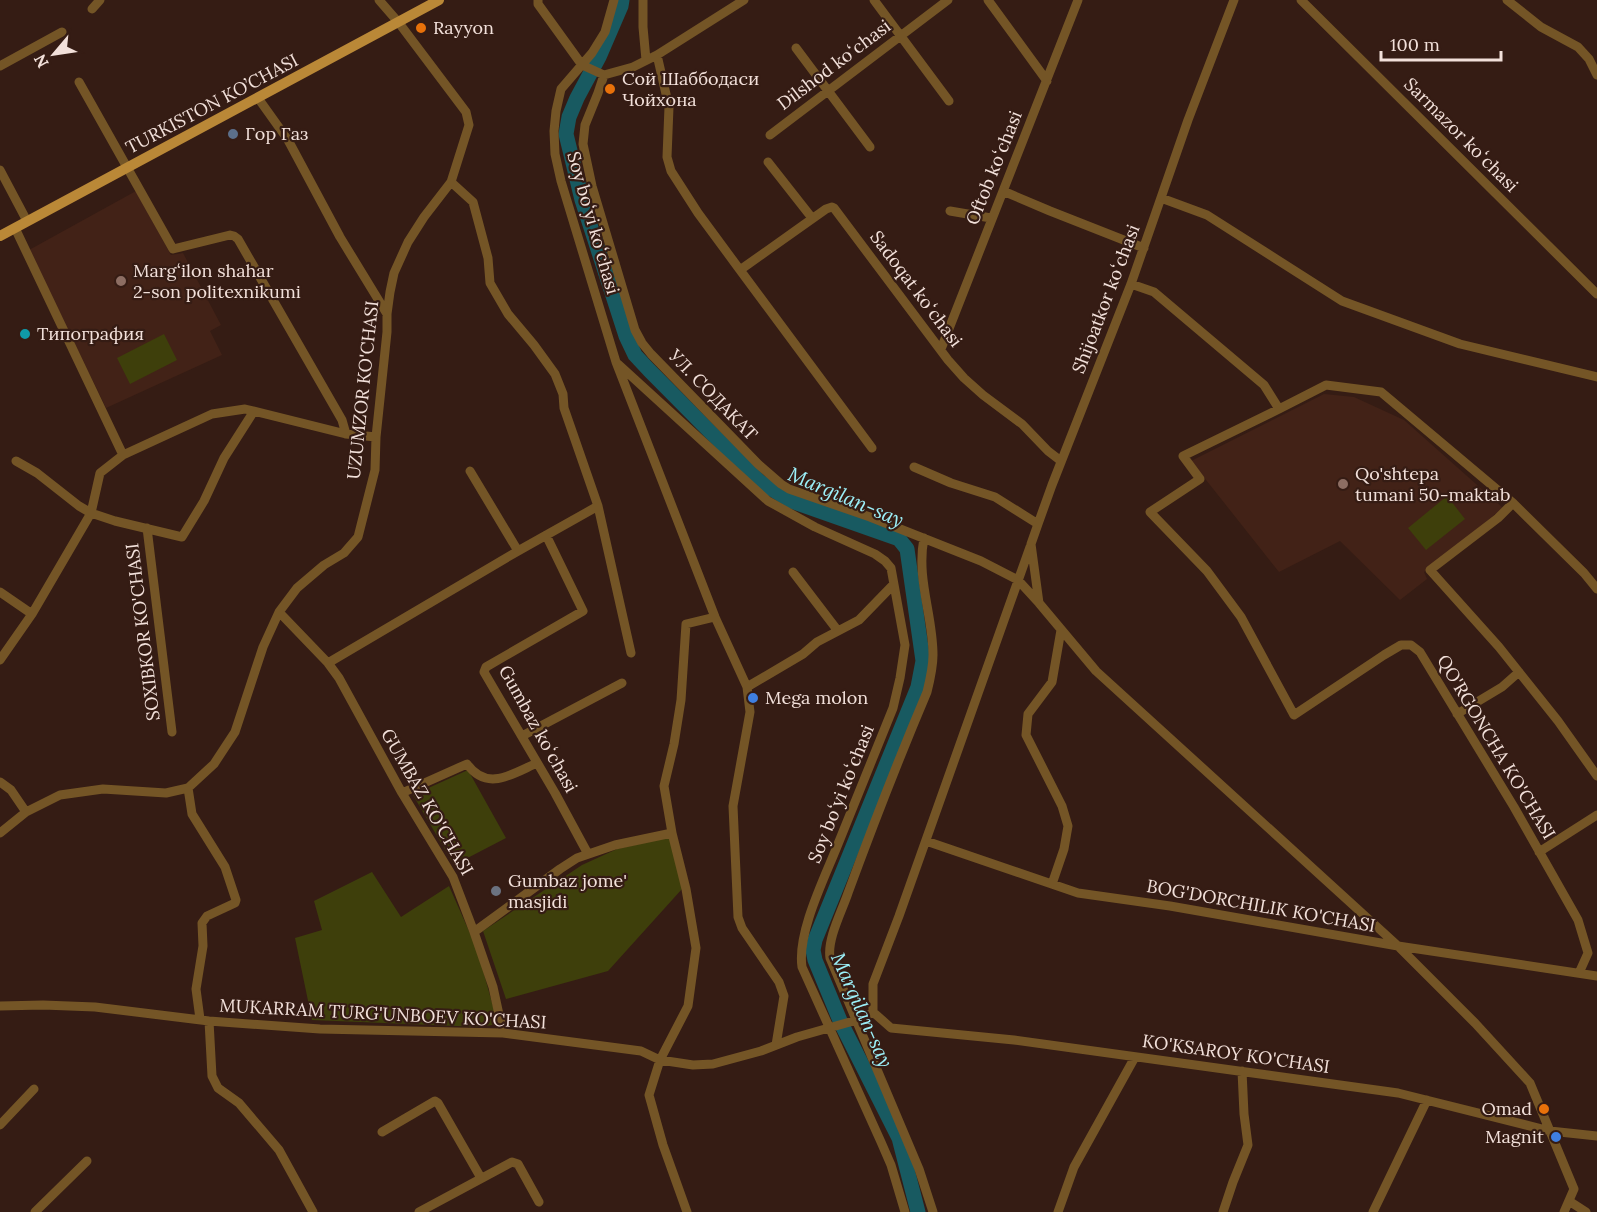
<svg xmlns="http://www.w3.org/2000/svg" width="1597" height="1212" viewBox="0 0 1597 1212" font-family="Lora,serif">
	<style>
		.built { fill: #422217 }
		.green { fill: #3e3f0b }
		.lines { fill: none; stroke-linecap: round; stroke-linejoin: round }
		.river { stroke: #185a61; stroke-width: 15 }
		.minor { stroke: #745526; stroke-width: 9 }
		.major { stroke: #ba8837; stroke-width: 10 }
		.food-dot { fill: #e8710a; stroke: #351c14; stroke-width: 2 }
		.service-dot { fill: #5c6f8a; stroke: #351c14; stroke-width: 2 }
		.education-dot { fill: #8d6e63; stroke: #351c14; stroke-width: 2 }
		.culture-dot { fill: #0f9aa8; stroke: #351c14; stroke-width: 2 }
		.shop-dot { fill: #3f7fe0; stroke: #351c14; stroke-width: 2 }
		.worship-dot { fill: #6b7280; stroke: #351c14; stroke-width: 2 }
		.labels { text-anchor: middle; stroke-width: 4.5; stroke-linejoin: round; paint-order: stroke }
		.poi-label { font-size: 18px; fill: #f2e0da; stroke: #351c14; text-anchor: start }
		.street-label { font-size: 18px; fill: #f2e0da; stroke: #351c14 }
		.water-label { font-size: 20px; font-style: italic; fill: #9cf0f9; stroke: #351c14 }
	</style>
	<rect width="100%" height="100%" fill="#351c14"/>
	<path class="built" d="M 136,191 L 171,255 L 183,253 L 221,325 L 210,331 L 222,355 L 106,408 L 29,250 Z
		M 1324,394 L 1354,397 L 1404,420 L 1503,508 L 1424,572 L 1427,579 L 1400,600 L 1340,541 L 1279,572 L 1191,461 Z"/>
	<path class="green" d="M 164,334 L 177,360 L 130,384 L 117,358 Z
		M 1447,496 L 1465,519 L 1426,550 L 1408,528 Z
		M 468,770 L 506,838 L 454,865 L 413,795 Z
		M 671,837 L 682,889 L 608,971 L 506,999 L 483,931 L 582,865 L 617,849 Z
		M 372,872 L 401,917 L 449,886 L 477,949 L 498,1024 L 480,1027 L 312,1020 L 295,938 L 322,930 L 314,901 Z"/>
	<g class="lines">
		<path class="river" d="M 622,0 L 621,6 L 599,57 L 577,98 L 569,117 L 566,134 L 582,200 L 626,336 L 635,355 L 649,370 L 759,481 L 791,501 L 899,539 L 907,549 L 923,661 L 918,687 L 815,940 L 813,950 L 815,960 L 841,1023 L 899,1138 L 918,1212"/>
		<path class="minor" d="M 538,0 L 538,4 L 582,65 L 604,75 L 633,67 L 657,55 L 744,0
			M 614,0 L 605,32 L 592,53 L 561,89 L 556,111 L 554,131 L 555,154 L 561,181 L 616,362 L 715,617 L 747,687 L 750,712 L 733,806 L 738,917 L 742,928 L 779,982 L 784,996 L 776,1045
			M 643,0 L 643,27 L 646,60
			M 874,0 L 949,101
			M 988,0 L 1047,81
			M 1234,0 L 1188,120 L 1131,284 L 1052,485 L 1038,524 L 1031,544 L 1039,603 L 1096,671 L 1398,946 L 1475,1023 L 1530,1083 L 1574,1189 L 1564,1212
			M 1301,0 L 1597,294
			M 1507,0 L 1541,27 L 1578,47 L 1589,59 L 1597,75
			M 92,9 L 100,0
			M 796,48 L 870,147
			M 657,55 L 669,107 L 667,157 L 671,171 L 698,213 L 740,270 L 826,209 L 832,207 L 834,208 L 948,360 L 964,378 L 983,395 L 1022,424 L 1048,451 L 1061,461
			M 0,66 L 62,32
			M 604,75 L 598,93 L 585,125 L 583,144 L 592,186 L 635,330 L 642,343 L 651,354 L 758,464 L 781,484 L 789,489 L 870,517 L 981,561 L 1018,580 L 1039,603
			M 79,82 L 173,249 L 230,235 L 234,236 L 238,239 L 342,420 L 346,434
			M 258,98 L 288,140 L 340,237 L 387,314
			M 770,135 L 948,0
			M 768,162 L 812,218
			M 0,170 L 27,221
			M 451,182 L 473,202 L 488,258 L 490,283 L 508,314 L 534,345 L 555,374 L 563,394 L 564,408 L 598,506 L 631,653
			M 1003,191 L 1050,211 L 1144,248
			M 1161,198 L 1207,215 L 1342,301 L 1460,344 L 1597,377
			M 950,211 L 991,218
			M 15,228 L 123,455
			M 740,270 L 872,448
			M 1131,284 L 1154,292 L 1264,385 L 1279,409 L 1326,385 L 1381,392 L 1513,503 L 1584,573 L 1597,589
			M 941,349 L 1078,0
			M 618,364 L 768,501 L 815,527 L 875,554 L 885,561 L 891,568 L 905,645 L 900,678 L 893,708 C 874,755 855,802 836,849 C 823,881 797,934 802,967 L 881,1142 L 891,1165 L 905,1212
			M 1279,409 L 1183,456 L 1200,479 L 1150,512 L 1207,571 L 1241,617 L 1294,715 L 1384,655 L 1401,645 L 1411,645 L 1420,652 L 1514,807 L 1578,920 L 1588,953 L 1579,973
			M 16,461 L 37,473 L 79,506 L 91,513 L 115,521 L 182,537 L 204,501 L 224,458 L 254,411
			M 914,467 L 951,483 L 995,497 L 1038,524
			M 470,471 L 518,551
			M 1513,503 L 1498,518 L 1430,570 L 1499,647 L 1558,721 L 1597,776
			M 147,528 L 172,732
			M 546,535 L 583,611 L 486,667 L 484,672 L 555,793 L 588,854
			M 924,538 C 916,579 933,615 933,655 C 933,668 930,680 927,692 C 899,758 873,825 848,893 C 842,911 827,939 830,958 L 919,1169 L 933,1212
			M 793,572 L 838,631
			M 0,592 L 32,614
			M 279,612 L 328,663 L 339,678 L 402,793 L 453,877 L 474,932 L 493,987 L 503,1033
			M 0,660 L 32,614 L 91,513 L 100,473 L 123,455 L 212,414 L 245,409 L 346,434 L 376,437
			M 328,663 L 518,551 L 598,506
			M 747,687 L 803,654 L 817,642 L 859,620 L 893,585
			M 1457,714 L 1502,687 L 1519,672
			M 522,736 L 622,683
			M 0,782 L 11,790 L 26,812
			M 188,788 L 192,814 L 225,867 L 236,900 L 235,903 L 207,916 L 202,923 L 203,946 L 196,989 L 200,1019
			M 402,793 L 467,764 C 487,792 512,774 537,763
			M 0,833 L 26,812 L 60,795 L 103,789 L 166,793 L 188,788 L 214,764 L 235,732 L 263,647 L 279,612 L 297,588 L 324,565 L 344,553 L 358,537 L 375,470 L 376,437 L 387,332 L 387,314 L 390,292 L 394,273 L 408,242 L 424,217 L 451,182 L 469,125 L 466,112 L 399,23 L 379,0
			M 926,841 L 1078,893 L 1170,906 L 1398,946 L 1597,976
			M 1539,852 L 1597,815
			M 1052,884 L 1064,849 L 1068,826 L 1062,806 L 1026,735 L 1028,714 L 1052,682 L 1061,630
			M 474,932 L 560,869 L 577,858 L 615,845 L 672,833
			M 0,1006 L 43,1005 L 95,1007 L 209,1021 L 320,1029 L 503,1033 L 641,1051 L 660,1060 L 693,1065 L 713,1064 L 761,1051 L 797,1037 L 857,1020 L 873,1012 L 873,984 L 899,916 L 1030,547
			M 873,1012 L 891,1028 L 1014,1040 L 1398,1093 L 1550,1131 L 1597,1136
			M 209,1021 L 212,1076 L 218,1088 L 239,1103 L 279,1150 L 313,1212
			M 0,1125 L 34,1089
			M 382,1132 L 435,1101 L 438,1103 L 481,1178
			M 1569,1201 L 1586,1212
			M 35,1212 L 87,1161
			M 419,1212 L 512,1162 L 518,1164 L 539,1202
			M 687,1212 L 663,1145 L 649,1095 L 660,1060 L 688,1006 L 696,948 L 686,889 L 672,833 L 664,786 L 674,744 L 681,700 L 686,624 L 715,617
			M 1058,1212 L 1074,1167 L 1135,1057
			M 1223,1212 L 1233,1182 L 1248,1145 L 1244,1114 L 1242,1071
			M 1373,1212 L 1427,1100"/>
		<path class="major" d="M 0,236 L 439,0"/>
	</g>
	<g class="food-dot">
		<circle cx="421" cy="28" r="6"/>
		<circle cx="610" cy="89" r="6"/>
		<circle cx="1544" cy="1109" r="6"/>
	</g>
	<circle class="service-dot" cx="233" cy="134" r="6"/>
	<g class="education-dot">
		<circle cx="121" cy="281" r="6"/>
		<circle cx="1343" cy="484" r="6"/>
	</g>
	<circle class="culture-dot" cx="25" cy="334" r="6"/>
	<g class="shop-dot">
		<circle cx="753" cy="698" r="6"/>
		<circle cx="1556" cy="1137" r="6"/>
	</g>
	<circle class="worship-dot" cx="496" cy="891" r="6"/>
	<g class="labels">
		<g class="poi-label">
			<text x="433" y="34">Rayyon</text>
			<text x="622" y="85">Сой Шаббодаси<tspan x="622" dy="21">Чойхона</tspan></text>
			<text x="245" y="140">Гор Газ</text>
			<text x="133" y="277">Margʻilon shahar<tspan x="133" dy="21">2-son politexnikumi</tspan></text>
			<text x="37" y="340">Типография</text>
			<text x="1355" y="480">Qo'shtepa<tspan x="1355" dy="21">tumani 50-maktab</tspan></text>
			<text x="765" y="704">Mega molon</text>
			<text x="508" y="887">Gumbaz jome'<tspan x="508" dy="21">masjidi</tspan></text>
			<text x="1532" y="1115" text-anchor="end">Omad</text>
			<text x="1544" y="1143" text-anchor="end">Magnit</text>
		</g>
		<g class="street-label">
			<text transform="translate(834 65) rotate(-37)" y="6">Dilshod koʻchasi</text>
			<text transform="translate(212 104) rotate(-28)" y="6">TURKISTON KO’CHASI</text>
			<text transform="translate(1461 135) rotate(45)" y="6">Sarmazor koʻchasi</text>
			<text transform="translate(994 168) rotate(-68)" y="6">Oftob koʻchasi</text>
			<text transform="translate(593 223) rotate(74)" y="6">Soy boʻyi koʻchasi</text>
			<text transform="translate(916 289) rotate(53)" y="6">Sadoqat koʻchasi</text>
			<text transform="translate(1106 299) rotate(-69)" y="6">Shijoatkor koʻchasi</text>
			<text transform="translate(363 390) rotate(-84)" y="6">UZUMZOR KO'CHASI</text>
			<text transform="translate(713 395) rotate(46)" y="6">УЛ. СОДАКАТ</text>
			<text transform="translate(143 632) rotate(-97)" y="6">SOXIBKOR KO'CHASI</text>
			<text transform="translate(538 729) rotate(61)" y="6">Gumbaz koʻchasi</text>
			<text transform="translate(1496 747) rotate(59)" y="6">QO'RGONCHA KO'CHASI</text>
			<text transform="translate(841 794) rotate(-68)" y="6">Soy boʻyi koʻchasi</text>
			<text transform="translate(427 802) rotate(60)" y="6">GUMBAZ KO'CHASI</text>
			<text transform="translate(1261 906) rotate(10)" y="6">BOG'DORCHILIK KO'CHASI</text>
			<text transform="translate(383 1014) rotate(3)" y="6">MUKARRAM TURG'UNBOEV KO'CHASI</text>
			<text transform="translate(1236 1054) rotate(8)" y="6">KO'KSAROY KO'CHASI</text>
		</g>
		<g class="water-label">
			<text transform="translate(846 497) rotate(23)" y="7">Margilan-say</text>
			<text transform="translate(862 1010) rotate(66)" y="7">Margilan-say</text>
		</g>
	</g>
	<g transform="translate(54 54) rotate(241)" stroke="#351c14" stroke-width="4.5" paint-order="stroke">
	<path d="M0-4.5L10 22L0 15L-10 22Z" fill="#f2e0da"/>
	<text y="-9" font-size="16" font-weight="bold" text-anchor="middle" fill="#f2e0da">N</text>
	</g>
	<path d="M1381 51v9h120v-9" fill="none" stroke="#f2e0da" stroke-width="3"/>
	<text x="1390" y="51" font-size="18" fill="#f2e0da" stroke="#351c14" stroke-width="4.5" paint-order="stroke">100 m</text>
</svg>
